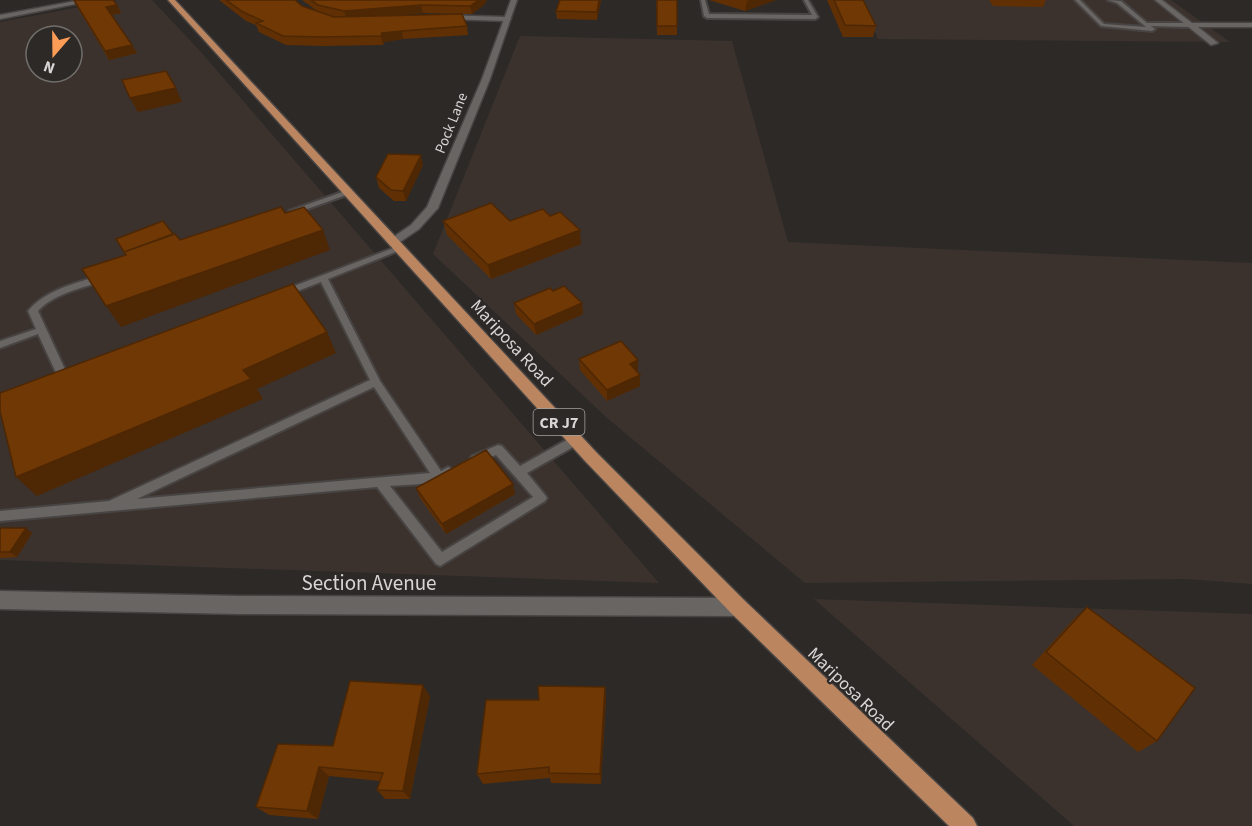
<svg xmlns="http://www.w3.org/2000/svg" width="1252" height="826" viewBox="0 0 1252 826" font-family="'Source Sans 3',sans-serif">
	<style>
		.built { fill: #3b322d; fill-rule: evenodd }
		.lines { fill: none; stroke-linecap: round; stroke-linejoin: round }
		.service-casing { stroke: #474443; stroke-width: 4 }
		.minor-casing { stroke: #474443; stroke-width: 3 }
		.tertiary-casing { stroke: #474443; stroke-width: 3 }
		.primary-casing { stroke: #474443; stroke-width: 3 }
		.service { fill: #696563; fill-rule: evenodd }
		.minor { fill: #696563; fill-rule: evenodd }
		.tertiary { fill: #696563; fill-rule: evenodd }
		.primary { fill: #ba855f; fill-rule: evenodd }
		.wall { fill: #603004; fill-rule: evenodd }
		.shaded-wall { fill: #4e2704 }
		.building { fill: #703805; stroke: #4e2704; stroke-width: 1.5 }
		.labels { text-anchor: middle; stroke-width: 4.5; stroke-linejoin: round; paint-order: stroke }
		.far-street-label { font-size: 15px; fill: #d8d6d4; stroke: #2c2927 }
		.shield { fill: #2c2927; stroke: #a4a2a0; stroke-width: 1.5 }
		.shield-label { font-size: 16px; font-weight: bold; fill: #d8d6d4 }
		.street-label { font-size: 18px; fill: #d8d6d4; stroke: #2c2927 }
		.near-street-label { font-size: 21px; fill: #d8d6d4; stroke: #2c2927 }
	</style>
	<rect width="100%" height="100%" fill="#2c2927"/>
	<path class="built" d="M 117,0 L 152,0 L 201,52 L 659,583 L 0,560 L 0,22 ZM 36,36 L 72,36 L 72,72 L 36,72 Z
		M 861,0 L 1171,0 L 1230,42 L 878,39 Z
		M 520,36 L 732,41 L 788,242 L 1252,263 L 1252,584 L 1186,579 L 805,583 L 607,418 L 433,254 Z
		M 814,599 L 1252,614 L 1252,826 L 1074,826 Z"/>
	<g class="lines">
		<g class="service-casing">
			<path id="service" d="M 701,0 L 705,0 L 709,14 L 812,15 L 804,0 L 808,0 L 818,17 L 815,19 L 707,18 L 704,16 Z
				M 1075,0 L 1080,0 L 1104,24 L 1146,27 L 1117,3 L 1108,0 L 1121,1 L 1147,23 L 1188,23 L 1191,25 L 1188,27 L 1151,26 L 1155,29 L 1152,31 L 1101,26 Z
				M 345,191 L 352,193 L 296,213 L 293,213 L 289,211 Z
				M 396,247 L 402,247 L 403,249 L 328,279 L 380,381 L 441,471 L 448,467 L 452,469 L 454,472 C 443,486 407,484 390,486 L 442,552 L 533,497 L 496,455 L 476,463 L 472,462 L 470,459 L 472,456 L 498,445 L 502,446 L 520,466 L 572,437 L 580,437 L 581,440 L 580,443 L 527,473 L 545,495 L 547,498 L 545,501 L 440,566 L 436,564 L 377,487 L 0,521 L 0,511 L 109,501 L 370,380 L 321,282 L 287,295 L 284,296 L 280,293 L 281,291 ZM 374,387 L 430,473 L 137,499 Z
				M 103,275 L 106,276 L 106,280 C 84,288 54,293 38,311 L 68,376 L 67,379 L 59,379 L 38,334 L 0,348 L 0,341 L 36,329 L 28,311 C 45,290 78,282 103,275 Z"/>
		</g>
		<g class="minor-casing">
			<path id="minor" d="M 81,0 L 95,0 L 0,19 L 0,15 Z
				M 1155,0 L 1162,0 L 1192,23 L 1252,23 L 1252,27 L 1198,27 L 1218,43 L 1211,45 Z
				M 441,15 L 507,17 L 511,19 L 507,21 L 444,19 Z
				M 0,591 L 239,596 L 738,598 L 745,601 L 747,607 L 745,613 L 738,616 L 239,614 L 0,609 Z"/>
		</g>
		<g class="tertiary-casing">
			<path id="tertiary" d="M 511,0 L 517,0 L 490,79 L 438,208 L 419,229 L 397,244 L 389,244 L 389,240 L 411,225 L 427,207 L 482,79 Z"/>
		</g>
		<g class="primary-casing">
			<path id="primary" d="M 168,0 L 175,0 L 597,453 L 745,601 L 973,818 L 977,826 L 949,826 L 731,613 L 585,461 Z"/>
		</g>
		<use href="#service" class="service"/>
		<use href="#minor" class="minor"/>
		<use href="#tertiary" class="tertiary"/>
		<use href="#primary" class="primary"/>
	</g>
	<path class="wall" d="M 73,0 L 117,5 L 121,13 L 111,15 L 137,53 L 109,60 Z
		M 219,0 L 295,0 L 302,6 L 317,11 L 302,0 L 487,0 L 484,5 L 472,14 L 462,14 L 467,26 L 468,35 L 403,39 L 384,42 L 383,45 L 324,46 L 286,45 L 259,32 L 256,25 L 246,21 ZM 423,13 L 462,14 L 386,16 Z
		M 560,0 L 601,0 L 597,20 L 557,19 L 556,11 Z
		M 656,0 L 677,26 L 677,35 L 657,35 Z
		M 709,0 L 776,0 L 745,11 Z
		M 827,0 L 863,0 L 876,26 L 873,37 L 843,37 Z
		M 989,0 L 1046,0 L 1043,7 L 993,6 Z
		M 423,165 L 406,201 L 394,201 L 379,188 L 376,177 Z
		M 550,216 L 581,244 L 491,279 L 447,235 L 443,221 L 510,221 Z
		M 553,291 L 582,303 L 583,314 L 536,335 L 516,314 L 514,303 Z
		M 579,359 L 638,360 L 638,371 L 637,371 L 640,386 L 607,401 L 580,370 Z
		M 416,488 L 515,494 L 446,534 L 420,498 Z
		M 0,530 L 32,533 L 17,557 L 0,558 Z
		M 1087,607 L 1157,741 L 1138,752 L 1032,665 L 1072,621 Z
		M 605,687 L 606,699 L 601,784 L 551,783 L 550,778 L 483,784 L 477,774 L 539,700 Z
		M 430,696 L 410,799 L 385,799 L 377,790 L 380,781 L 329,776 L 318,819 L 269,815 L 256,807 L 333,746 Z"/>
	<path class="shaded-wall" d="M 479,0 L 487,0 L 484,5 L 472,14 L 470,6 Z
		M 599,0 L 601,0 L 597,20 L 597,12 Z
		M 749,0 L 776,0 L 745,11 L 747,1 Z
		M 117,5 L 121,13 L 110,15 L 106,7 Z
		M 421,5 L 423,13 L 346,19 L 344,11 Z
		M 402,31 L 403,39 L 384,42 L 383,45 L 381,36 L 382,33 Z
		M 132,45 L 137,53 L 109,60 L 105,51 Z
		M 176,88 L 182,102 L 138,112 L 130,98 Z
		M 421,155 L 423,165 L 406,201 L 403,191 Z
		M 323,230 L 330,250 L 121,327 L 106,306 Z
		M 580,230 L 581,244 L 491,279 L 488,265 Z
		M 582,303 L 583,314 L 536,335 L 534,324 Z
		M 327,332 L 336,353 L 257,389 L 263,399 L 37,496 L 16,477 L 243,370 Z
		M 638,360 L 638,371 L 630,375 L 630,364 Z
		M 640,375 L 640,386 L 607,401 L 607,390 Z
		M 513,484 L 515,494 L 446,534 L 442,524 Z
		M 26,528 L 32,533 L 17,557 L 10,552 Z
		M 423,685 L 430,696 L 410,799 L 403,791 Z
		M 605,687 L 606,699 L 601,784 L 600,774 Z
		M 319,767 L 329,776 L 318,819 L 307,811 Z"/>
	<path class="building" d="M 74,0 L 113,0 L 117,5 L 106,7 L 132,45 L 105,51 Z
		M 226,0 L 295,0 L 302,6 L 334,17 L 462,14 L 467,26 L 402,31 L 382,33 L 381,36 L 321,37 L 283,36 L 256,23 L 263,21 L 243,12 Z
		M 311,0 L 479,0 L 470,6 L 421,5 L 344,11 L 318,5 Z
		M 560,0 L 599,0 L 597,12 L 556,11 Z
		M 657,0 L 677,0 L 677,26 L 657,26 Z
		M 834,0 L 863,0 L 876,26 L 845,25 Z
		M 166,71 L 176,88 L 130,98 L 122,80 Z
		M 388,154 L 421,155 L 403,191 L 391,190 L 376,177 Z
		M 491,203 L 510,221 L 543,209 L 550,216 L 560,212 L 580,230 L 488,265 L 443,221 Z
		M 281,207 L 285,213 L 304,207 L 323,230 L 106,306 L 82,269 L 126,255 L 124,252 L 175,234 L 180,240 Z
		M 163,221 L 173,234 L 124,252 L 116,239 Z
		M 293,284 L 327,332 L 243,370 L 251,379 L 16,477 L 0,411 L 0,393 Z
		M 564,286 L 582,303 L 534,324 L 514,303 L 550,288 L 553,291 Z
		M 621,341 L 638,360 L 630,364 L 640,375 L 607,390 L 579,359 Z
		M 486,450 L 513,484 L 442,524 L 416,488 Z
		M 1,528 L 26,528 L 10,552 L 0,552 L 0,530 Z
		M 1087,607 L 1195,688 L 1157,741 L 1046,652 Z
		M 350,681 L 423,685 L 403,791 L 377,790 L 383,773 L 319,767 L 307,811 L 256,807 L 278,744 L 333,746 Z
		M 538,686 L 605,687 L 600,774 L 549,773 L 549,767 L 477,774 L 486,700 L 539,700 Z"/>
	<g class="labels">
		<g class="far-street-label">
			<text transform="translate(451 123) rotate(-68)" y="5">Pock Lane</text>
		</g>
		<rect class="shield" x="533.5" y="409" width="51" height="26" rx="4.5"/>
		<g class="shield-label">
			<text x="559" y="428">CR J7</text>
		</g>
		<g class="street-label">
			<text transform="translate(512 343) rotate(47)" y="6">Mariposa Road</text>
			<text transform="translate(851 689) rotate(44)" y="6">Mariposa Road</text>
		</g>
		<g class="near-street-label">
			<text x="369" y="590">Section Avenue</text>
		</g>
	</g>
	<g transform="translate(54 54) rotate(200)"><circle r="28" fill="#2c2927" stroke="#716e6c" stroke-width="1.5"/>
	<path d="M0-4.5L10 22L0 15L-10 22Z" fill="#fd9c56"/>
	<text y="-9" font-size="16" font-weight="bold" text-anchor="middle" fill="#d8d6d4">N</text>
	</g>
</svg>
